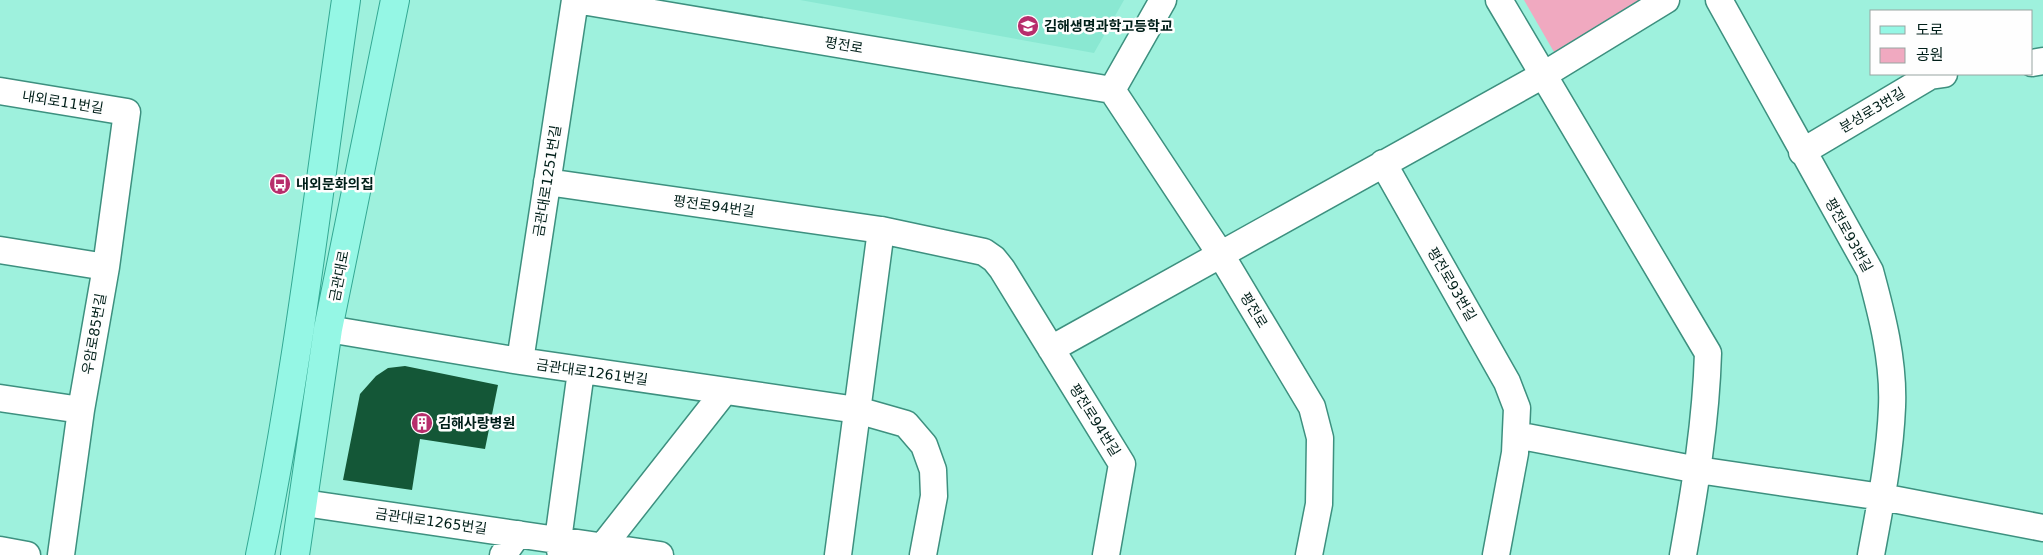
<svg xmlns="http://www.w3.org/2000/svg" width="2043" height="555" viewBox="0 0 2043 555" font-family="'DejaVu Sans','Noto Sans KR',sans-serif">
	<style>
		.built { fill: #8ae8d2 }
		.green { fill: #f0a9c0 }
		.building { fill: #145737 }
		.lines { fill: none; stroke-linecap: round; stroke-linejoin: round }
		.street-casing { stroke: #3d907f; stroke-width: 29 }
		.primary-casing { stroke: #33a893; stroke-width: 30 }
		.street { stroke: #fff; stroke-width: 26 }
		.primary { stroke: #95f7e5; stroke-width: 28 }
		.labels { text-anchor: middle; stroke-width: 5; stroke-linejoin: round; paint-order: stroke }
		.poi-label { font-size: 14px; font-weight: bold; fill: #001f19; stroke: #fefefe; text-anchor: start }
		.street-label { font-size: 14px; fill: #001f19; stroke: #fefefe }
	</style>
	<rect width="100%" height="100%" fill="#9ef1dd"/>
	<path class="built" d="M 800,0 L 1124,0 L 1094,53 Z"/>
	<path class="green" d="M 1524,0 L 1646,0 L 1554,52 Z"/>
	<path class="building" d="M 405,366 L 498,385 L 485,449 L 420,439 L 412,490 L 343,480 L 360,394 L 376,376 L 388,368 Z"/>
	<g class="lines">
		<g class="street-casing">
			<path id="street" d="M 576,0 L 1112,90 L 1163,0
				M 1499,0 L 1708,353 C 1706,421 1695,488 1683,555
				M 1719,0 L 1870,271 C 1882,315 1894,361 1892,407 C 1890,457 1880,506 1871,555
				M 2032,63 L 2043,61
				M 1112,90 L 1221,255 L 1312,407 L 1320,438 L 1319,504 L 1309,555
				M 0,91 L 127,112 L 106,267 L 81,410 L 61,555
				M 1802,152 L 1930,76 L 1944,74
				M 1383,163 L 1507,382 L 1517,408 L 1515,453 L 1496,555
				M 547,182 L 881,230 L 984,252 L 994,259 L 1002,269 L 1122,464 L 1106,555
				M 0,250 L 106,267
				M 328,329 L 520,361 L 857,410 L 906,424 L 924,445 L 933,470 L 934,496 L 923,555
				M 1051,349 L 1545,74 L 1666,0
				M 520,361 L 575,0
				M 0,398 L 81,410
				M 1516,435 L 1698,470 L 1882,497 L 2043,528
				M 304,503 L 660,555
				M 603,546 L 724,392
				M 0,550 L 27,555
				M 503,555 L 518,534
				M 561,555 L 558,540 L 581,371
				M 838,555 L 881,230"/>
		</g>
		<g class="primary-casing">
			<path id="primary" d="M 260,555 C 298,372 319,185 346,0
				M 295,555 L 328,329 L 395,0"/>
		</g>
		<use href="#street" class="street"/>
		<use href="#primary" class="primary"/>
	</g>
	<defs>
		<g id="school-disc" transform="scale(1.125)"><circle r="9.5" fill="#b72e6c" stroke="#fefefe"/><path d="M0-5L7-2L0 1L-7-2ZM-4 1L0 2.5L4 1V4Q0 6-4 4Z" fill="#fff"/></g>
		<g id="bus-disc" transform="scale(1.125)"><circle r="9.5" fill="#b72e6c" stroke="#fefefe"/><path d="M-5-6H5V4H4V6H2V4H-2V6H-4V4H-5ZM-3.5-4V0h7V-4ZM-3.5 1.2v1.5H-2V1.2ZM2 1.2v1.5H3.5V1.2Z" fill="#fff"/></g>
		<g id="building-disc" transform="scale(1.125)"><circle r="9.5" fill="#b72e6c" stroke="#fefefe"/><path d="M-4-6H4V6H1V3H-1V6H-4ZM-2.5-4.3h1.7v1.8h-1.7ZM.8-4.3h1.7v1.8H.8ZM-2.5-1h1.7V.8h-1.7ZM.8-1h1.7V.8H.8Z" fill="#fff"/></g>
	</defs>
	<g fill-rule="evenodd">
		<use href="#school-disc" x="1028" y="26"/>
		<use href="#bus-disc" x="280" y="184"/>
		<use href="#building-disc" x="422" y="423"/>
	</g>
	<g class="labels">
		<g class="poi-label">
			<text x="1044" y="31">김해생명과학고등학교</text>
			<text x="296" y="189">내외문화의집</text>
			<text x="438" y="428">김해사랑병원</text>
		</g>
		<g class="street-label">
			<text transform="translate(844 45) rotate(10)" y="5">평전로</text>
			<text transform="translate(63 102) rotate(9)" y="5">내외로11번길</text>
			<text transform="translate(1872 110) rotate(-31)" y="5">분성로3번길</text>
			<text transform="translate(547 181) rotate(-81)" y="5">금관대로1251번길</text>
			<text transform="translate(714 206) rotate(8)" y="5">평전로94번길</text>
			<text transform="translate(1849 235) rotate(61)" y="5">평전로93번길</text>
			<text transform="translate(339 276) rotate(-79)" y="5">금관대로</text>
			<text transform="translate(1452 284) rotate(60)" y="5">평전로93번길</text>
			<text transform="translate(1254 310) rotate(59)" y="5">평전로</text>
			<text transform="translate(94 334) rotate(-80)" y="5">우암로85번길</text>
			<text transform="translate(592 372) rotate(8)" y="5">금관대로1261번길</text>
			<text transform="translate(1095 420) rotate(58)" y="5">평전로94번길</text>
			<text transform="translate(431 521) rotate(8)" y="5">금관대로1265번길</text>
		</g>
	</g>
	<rect x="1870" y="10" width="162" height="65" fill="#fefefe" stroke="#98a5a2"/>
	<rect x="1880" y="26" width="25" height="8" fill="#95f7e5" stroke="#98a5a2"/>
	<text x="1916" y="35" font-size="15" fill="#001f19">도로</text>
	<rect x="1880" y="48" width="25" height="15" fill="#f0a9c0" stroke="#98a5a2"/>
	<text x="1916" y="60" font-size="15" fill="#001f19">공원</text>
</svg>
